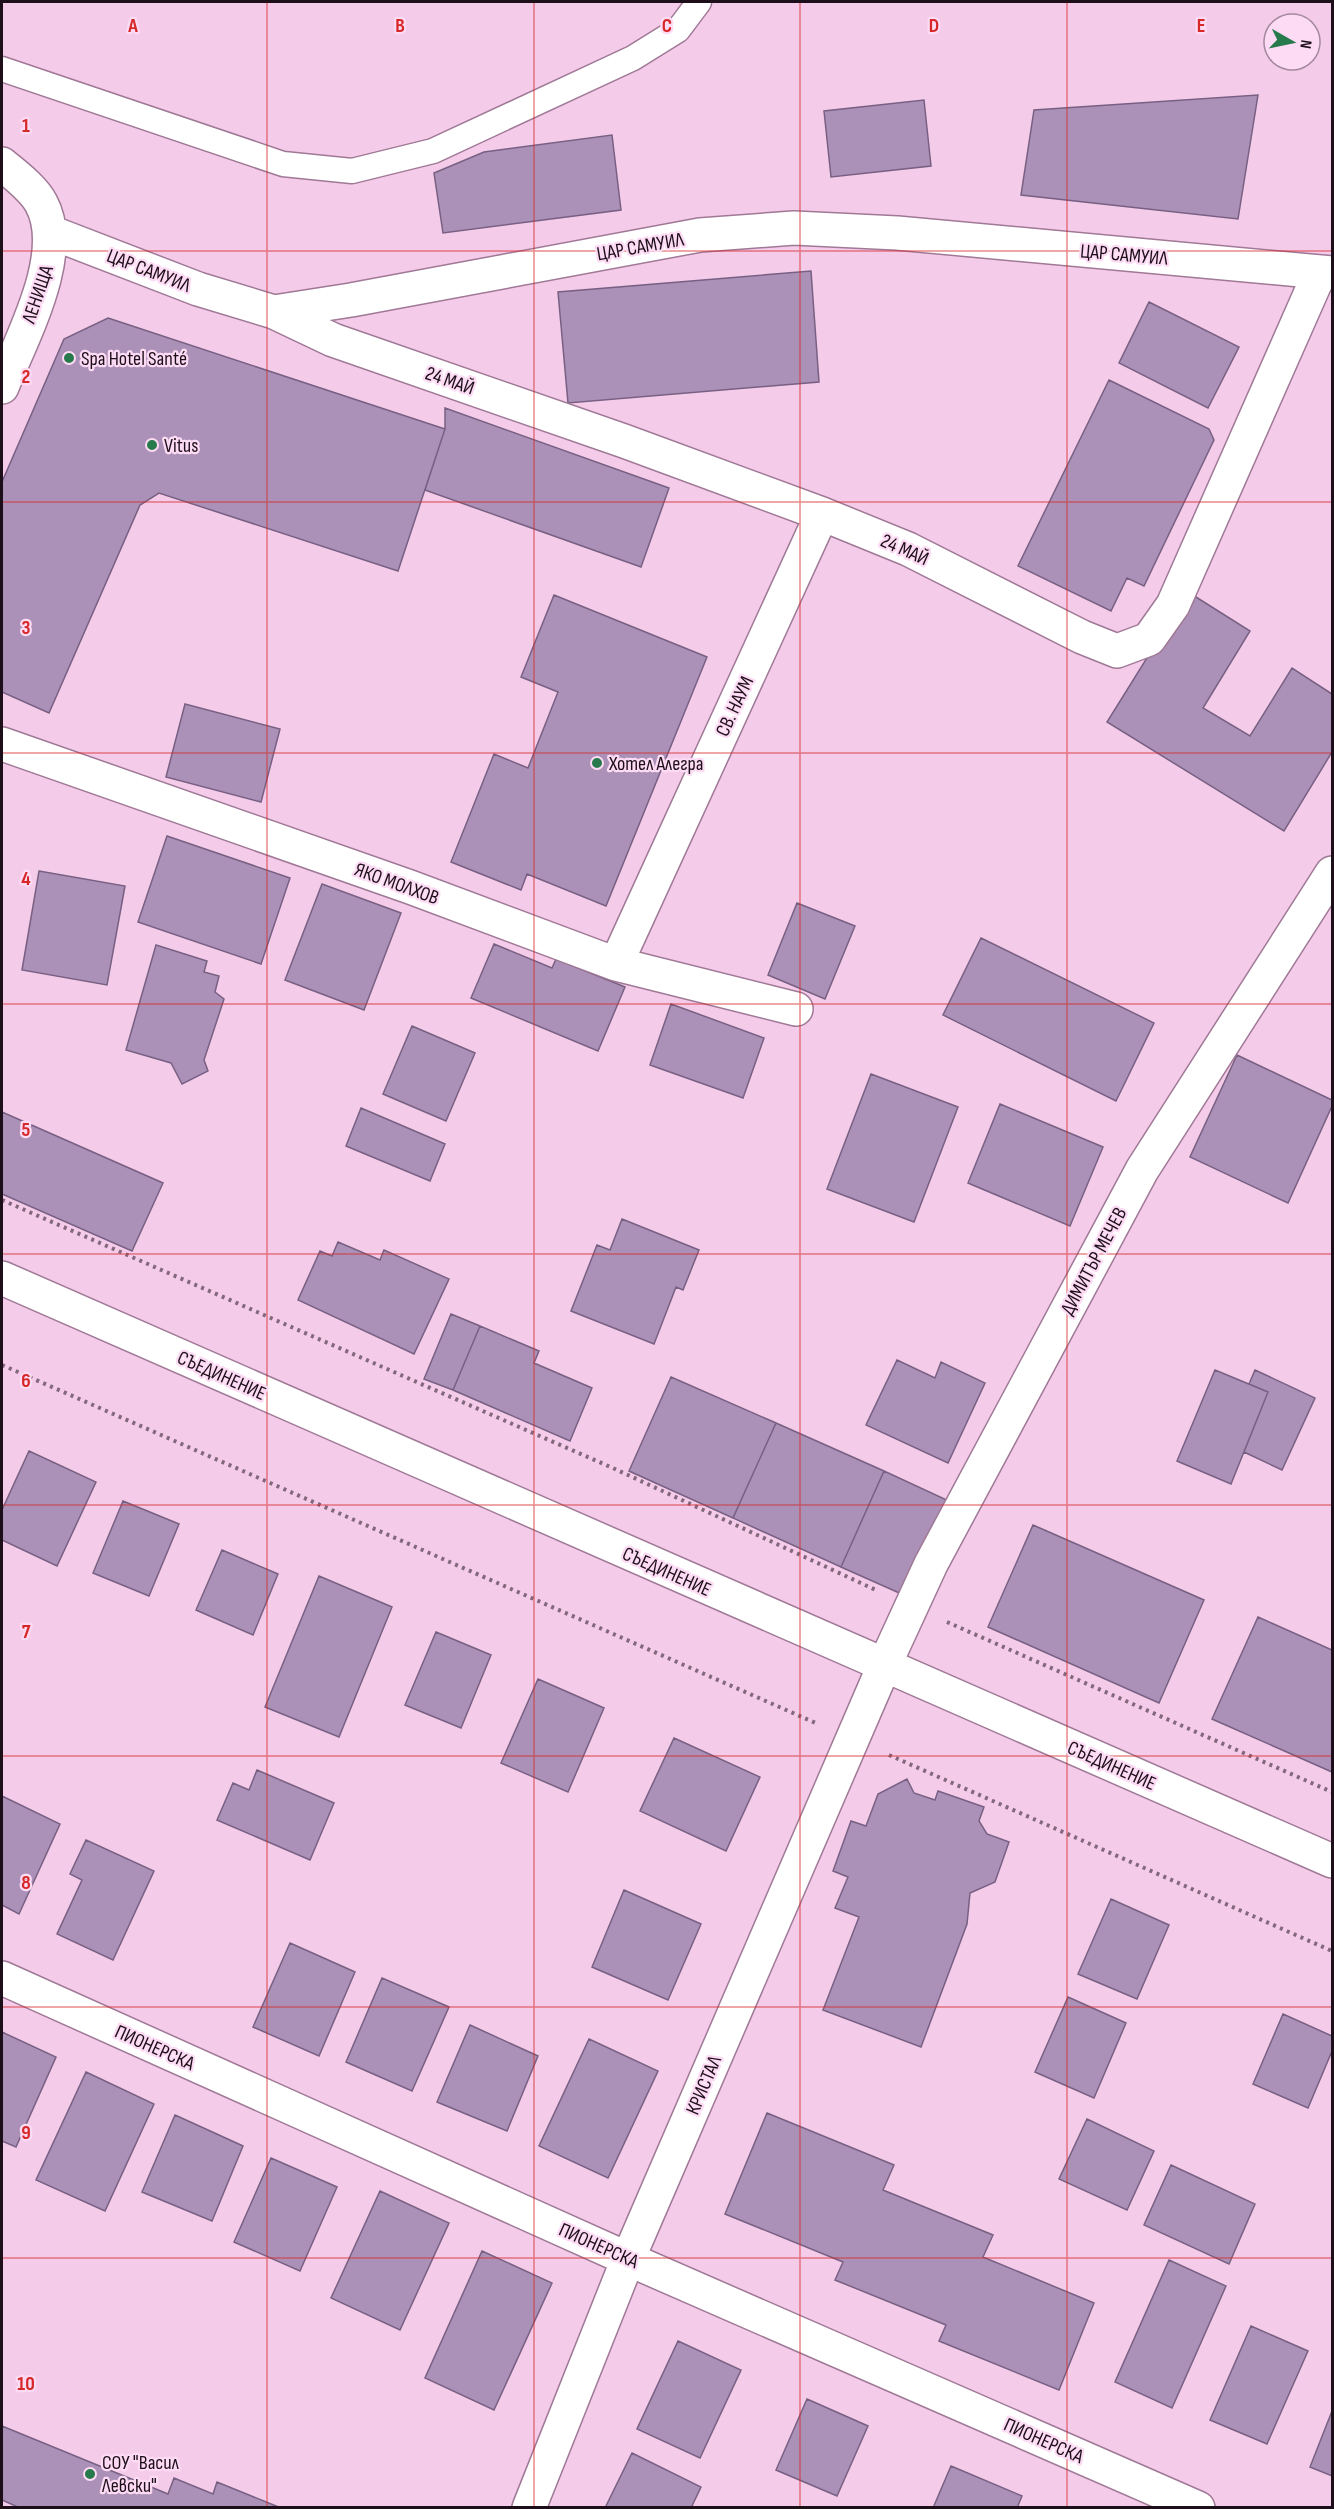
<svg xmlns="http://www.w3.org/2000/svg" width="1334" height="2509" viewBox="0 0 1334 2509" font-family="'Sofia Sans Condensed',sans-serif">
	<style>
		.building { fill: #ab91b7; stroke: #786083; stroke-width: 1.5 }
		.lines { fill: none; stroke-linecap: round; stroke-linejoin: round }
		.lane-casing { stroke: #9f7996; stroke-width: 27 }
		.street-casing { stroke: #9f7996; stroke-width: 36 }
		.secondary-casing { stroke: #9f7996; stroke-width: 36 }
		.path { stroke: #83687c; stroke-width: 4; stroke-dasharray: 3 4.5; stroke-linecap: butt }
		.lane { stroke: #fff; stroke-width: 24 }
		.street { stroke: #fff; stroke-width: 33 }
		.secondary { stroke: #fff; stroke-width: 33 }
		.grid { fill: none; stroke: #d62828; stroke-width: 1.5; stroke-opacity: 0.55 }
		.poi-dot { fill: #277a4b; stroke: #fddbf4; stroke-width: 2 }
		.labels { text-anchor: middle; stroke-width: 4.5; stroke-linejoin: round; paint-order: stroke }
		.street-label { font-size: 20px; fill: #1d0f1a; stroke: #fddbf4 }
		.poi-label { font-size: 20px; fill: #1d0f1a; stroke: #fddbf4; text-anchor: start }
		.grid-label { font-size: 20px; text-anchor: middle; font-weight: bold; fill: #d62828; stroke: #fddbf4; stroke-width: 4.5; stroke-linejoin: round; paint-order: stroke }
	</style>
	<rect width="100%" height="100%" fill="#f5cbea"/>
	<path class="building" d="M 1258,95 L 1238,219 L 1021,195 L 1034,110 Z
		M 924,100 L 931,166 L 831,177 L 824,111 Z
		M 612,135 L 621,210 L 443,233 L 434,173 L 484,152 Z
		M 811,271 L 819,382 L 568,403 L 558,292 Z
		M 1149,302 L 1239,347 L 1208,408 L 1119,363 Z
		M 108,318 L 445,429 L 398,571 L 159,493 L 140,505 L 49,713 L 2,692 L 2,482 L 64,339 Z
		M 1109,380 L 1209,429 L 1214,440 L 1144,586 L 1127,578 L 1111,611 L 1018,566 Z
		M 445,408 L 669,488 L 641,567 L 425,490 L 445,429 Z
		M 1188,592 L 1250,631 L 1203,708 L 1250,736 L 1292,668 L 1332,694 L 1332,752 L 1284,831 L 1107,722 Z
		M 554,595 L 707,657 L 606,906 L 527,874 L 521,890 L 451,862 L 494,754 L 528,768 L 558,692 L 521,677 Z
		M 185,704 L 280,729 L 261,802 L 166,777 Z
		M 167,836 L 290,878 L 261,964 L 138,922 Z
		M 39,871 L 125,886 L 107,985 L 22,970 Z
		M 322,884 L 401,913 L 364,1010 L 285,980 Z
		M 797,903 L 855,926 L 825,999 L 768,975 Z
		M 981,938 L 1154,1023 L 1116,1101 L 943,1015 Z
		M 494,944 L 552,968 L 556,959 L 625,987 L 598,1051 L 471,998 Z
		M 156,945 L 207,961 L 204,972 L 219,976 L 215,992 L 224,999 L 204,1060 L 208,1071 L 182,1084 L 171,1063 L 126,1050 Z
		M 671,1004 L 764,1038 L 743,1098 L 650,1065 Z
		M 412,1026 L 475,1053 L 446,1121 L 383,1094 Z
		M 1237,1055 L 1332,1100 L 1332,1106 L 1288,1203 L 1190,1157 Z
		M 871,1074 L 958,1107 L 914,1222 L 827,1189 Z
		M 1000,1104 L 1103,1147 L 1070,1226 L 968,1183 Z
		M 361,1108 L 445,1144 L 430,1181 L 346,1146 Z
		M 2,1112 L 163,1183 L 132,1251 L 2,1194 Z
		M 622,1219 L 699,1250 L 683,1290 L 676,1287 L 654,1344 L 571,1311 L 597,1245 L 610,1250 Z
		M 338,1242 L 380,1260 L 384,1250 L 449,1279 L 414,1354 L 298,1300 L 320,1251 L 332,1256 Z
		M 451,1314 L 480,1326 L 453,1390 L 424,1379 Z
		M 480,1326 L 539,1351 L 534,1363 L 592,1388 L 570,1441 L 453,1390 Z
		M 897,1360 L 935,1378 L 941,1362 L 985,1383 L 948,1463 L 866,1425 Z
		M 1215,1370 L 1268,1392 L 1231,1484 L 1177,1461 Z
		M 1255,1370 L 1315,1398 L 1282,1470 L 1244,1452 L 1268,1392 L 1249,1384 Z
		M 671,1377 L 776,1423 L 733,1518 L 629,1471 Z
		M 776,1423 L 884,1471 L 841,1567 L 733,1518 Z
		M 29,1451 L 96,1482 L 57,1566 L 2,1540 L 2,1510 Z
		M 884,1471 L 949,1501 L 906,1596 L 841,1567 Z
		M 123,1501 L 179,1524 L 149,1596 L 93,1573 Z
		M 1033,1525 L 1204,1600 L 1159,1703 L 988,1627 Z
		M 222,1550 L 278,1574 L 253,1635 L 196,1610 Z
		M 319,1576 L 392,1607 L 339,1737 L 265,1707 Z
		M 1258,1617 L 1332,1650 L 1332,1772 L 1212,1719 Z
		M 436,1632 L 491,1655 L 461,1728 L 405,1705 Z
		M 538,1679 L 604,1708 L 568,1792 L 501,1763 Z
		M 674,1738 L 760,1777 L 726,1851 L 640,1811 Z
		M 257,1770 L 334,1803 L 310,1860 L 217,1820 L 233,1783 L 249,1790 Z
		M 907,1779 L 914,1793 L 935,1800 L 938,1791 L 984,1807 L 979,1821 L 987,1834 L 1009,1842 L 995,1882 L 970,1893 L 967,1924 L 921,2047 L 823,2010 L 859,1917 L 835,1908 L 848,1877 L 833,1871 L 851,1821 L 866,1826 L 878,1794 Z
		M 2,1796 L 60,1824 L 19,1914 L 2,1905 Z
		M 86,1840 L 154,1871 L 113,1960 L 57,1934 L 82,1880 L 70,1874 Z
		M 624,1890 L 701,1924 L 668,2000 L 592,1967 Z
		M 1111,1899 L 1169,1925 L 1137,1999 L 1078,1974 Z
		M 290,1943 L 355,1972 L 319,2056 L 253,2027 Z
		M 382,1978 L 449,2007 L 412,2091 L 346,2062 Z
		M 1068,1997 L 1126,2023 L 1094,2098 L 1035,2072 Z
		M 1283,2014 L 1332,2036 L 1332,2051 L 1308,2108 L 1253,2084 Z
		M 470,2025 L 538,2056 L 507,2131 L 437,2102 Z
		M 2,2032 L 56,2057 L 16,2147 L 2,2141 Z
		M 589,2039 L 658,2071 L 608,2178 L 539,2146 Z
		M 86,2072 L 154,2104 L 105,2211 L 36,2180 Z
		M 767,2113 L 894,2165 L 883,2190 L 993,2235 L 983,2257 L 1094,2303 L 1059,2390 L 939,2341 L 946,2325 L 835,2280 L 843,2262 L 725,2214 Z
		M 175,2115 L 243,2146 L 212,2221 L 142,2192 Z
		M 1087,2119 L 1154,2151 L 1127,2210 L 1059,2179 Z
		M 271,2158 L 337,2187 L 300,2271 L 234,2242 Z
		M 1171,2165 L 1255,2204 L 1229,2264 L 1144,2225 Z
		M 380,2191 L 449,2223 L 400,2330 L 331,2298 Z
		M 482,2251 L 552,2283 L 494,2410 L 425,2378 Z
		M 1169,2260 L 1226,2286 L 1172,2408 L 1115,2382 Z
		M 1251,2326 L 1308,2351 L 1267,2444 L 1210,2420 Z
		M 678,2341 L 741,2370 L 700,2458 L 637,2429 Z
		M 807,2399 L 868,2426 L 837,2496 L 776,2470 Z
		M 1332,2411 L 1332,2476 L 1310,2467 Z
		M 2,2426 L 168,2494 L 174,2478 L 213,2494 L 217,2482 L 281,2508 L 20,2508 L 2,2500 Z
		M 632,2453 L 701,2487 L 691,2508 L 605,2508 Z
		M 951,2466 L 1022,2496 L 1017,2508 L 933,2508 Z"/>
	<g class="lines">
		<g class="lane-casing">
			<path id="lane" d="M 2,69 L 283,164 L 352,171 L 433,151 L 633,58 L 678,30 L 699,2"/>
		</g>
		<g class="street-casing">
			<path id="street" d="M 2,164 C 15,175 33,188 41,203 C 69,253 21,339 2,387
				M 50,232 L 198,289 L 274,312 L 351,300 L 700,235 L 794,228 L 897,233 L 1332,273
				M 274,312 L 333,340 L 624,441 L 822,514 L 908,549 L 1082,637 L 1117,651 L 1149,639 L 1173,605 L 1320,272
				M 2,744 L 410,887 L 616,964 L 796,1009
				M 616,964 L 822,514
				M 2,1978 L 628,2259 L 1198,2508
				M 529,2508 L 628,2259 L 884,1666 L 931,1564 L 1142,1170 L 1332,873"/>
		</g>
		<g class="secondary-casing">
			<path id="secondary" d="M 2,1278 L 1332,1861"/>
		</g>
		<path class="path" d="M 2,1200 L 615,1469 L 878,1591
			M 2,1365 L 818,1724
			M 947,1622 L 1332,1792
			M 889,1755 L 1332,1951"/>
		<use href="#lane" class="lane"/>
		<use href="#street" class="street"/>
		<use href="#secondary" class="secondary"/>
	</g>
	<path class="grid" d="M 267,2 L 267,2508M 534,2 L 534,2508M 800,2 L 800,2508M 1067,2 L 1067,2508M 2,251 L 1332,251M 2,502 L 1332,502M 2,753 L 1332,753M 2,1004 L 1332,1004M 2,1254 L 1332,1254M 2,1505 L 1332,1505M 2,1756 L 1332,1756M 2,2007 L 1332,2007M 2,2258 L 1332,2258"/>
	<g class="poi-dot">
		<circle cx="69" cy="358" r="6"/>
		<circle cx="152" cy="445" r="6"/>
		<circle cx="597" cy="763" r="6"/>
		<circle cx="90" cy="2474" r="6"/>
	</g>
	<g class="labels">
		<g class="street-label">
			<text transform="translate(640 246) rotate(-10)" y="7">ЦАР САМУИЛ</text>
			<text transform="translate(1124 254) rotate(5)" y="7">ЦАР САМУИЛ</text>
			<text transform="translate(149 270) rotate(21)" y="7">ЦАР САМУИЛ</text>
			<text transform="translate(37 294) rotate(-71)" y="7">ЛЕНИЩА</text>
			<text transform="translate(450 380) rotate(19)" y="7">24 МАЙ</text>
			<text transform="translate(905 549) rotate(24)" y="7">24 МАЙ</text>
			<text transform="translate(734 706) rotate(-65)" y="7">СВ. НАУМ</text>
			<text transform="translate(397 883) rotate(20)" y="7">ЯКО МОЛХОВ</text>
			<text transform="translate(1093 1261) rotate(-62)" y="7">ДИМИТЪР МЕЧЕВ</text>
			<text transform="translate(222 1375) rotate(24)" y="7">СЪЕДИНЕНИЕ</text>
			<text transform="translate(667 1571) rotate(24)" y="7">СЪЕДИНЕНИЕ</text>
			<text transform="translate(1112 1765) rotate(24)" y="7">СЪЕДИНЕНИЕ</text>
			<text transform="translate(155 2047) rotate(24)" y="7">ПИОНЕРСКА</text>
			<text transform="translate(703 2085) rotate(-67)" y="7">КРИСТАЛ</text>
			<text transform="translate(599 2245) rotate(24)" y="7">ПИОНЕРСКА</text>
			<text transform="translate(1044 2440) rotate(24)" y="7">ПИОНЕРСКА</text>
		</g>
		<g class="poi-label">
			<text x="81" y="365">Spa Hotel Santé</text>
			<text x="164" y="452">Vitus</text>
			<text x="609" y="770">Хотел Алегра</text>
			<text x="102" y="2469">СОУ "Васил<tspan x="102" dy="23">Левски"</tspan></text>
		</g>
	</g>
	<g class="grid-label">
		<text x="133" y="32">A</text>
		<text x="400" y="32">B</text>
		<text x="667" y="32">C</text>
		<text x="934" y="32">D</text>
		<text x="1201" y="32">E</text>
		<text x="26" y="132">1</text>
		<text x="26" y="383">2</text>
		<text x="26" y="634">3</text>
		<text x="26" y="885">4</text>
		<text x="26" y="1136">5</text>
		<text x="26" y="1387">6</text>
		<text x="26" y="1638">7</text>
		<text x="26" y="1889">8</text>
		<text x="26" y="2139">9</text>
		<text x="26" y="2390">10</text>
	</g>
	<rect width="1334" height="2509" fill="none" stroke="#1d0f1a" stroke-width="6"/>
	<g transform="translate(1292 42) rotate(99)"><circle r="28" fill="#fddbf4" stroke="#a3899d" stroke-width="1.5"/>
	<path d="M0-4.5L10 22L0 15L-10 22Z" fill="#277a4b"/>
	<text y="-9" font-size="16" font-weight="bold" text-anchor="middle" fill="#1d0f1a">N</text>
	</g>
</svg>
